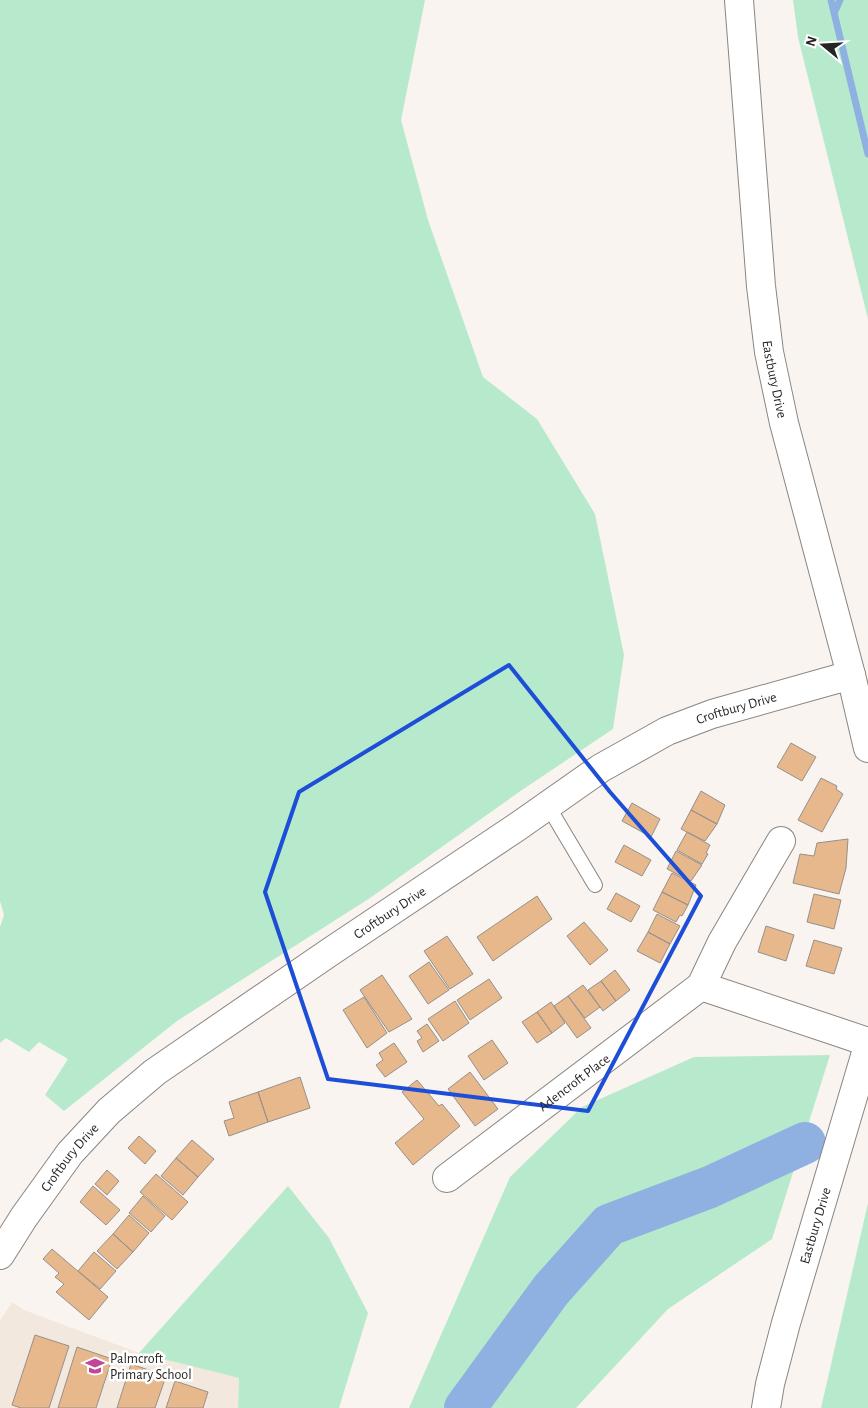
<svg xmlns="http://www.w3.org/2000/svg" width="868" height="1408" viewBox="0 0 868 1408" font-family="'Alegreya Sans',sans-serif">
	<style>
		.built { fill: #f3e8dd }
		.green { fill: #b7eacc }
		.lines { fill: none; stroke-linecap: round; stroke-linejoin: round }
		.stream { stroke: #8fb1e1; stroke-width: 7 }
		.river { stroke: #8fb1e1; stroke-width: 42 }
		.building { fill: #e6b88c; stroke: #95908c }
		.service-casing { stroke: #8a8580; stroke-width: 16 }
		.minor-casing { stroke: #8a8580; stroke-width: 30 }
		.tertiary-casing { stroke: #8a8580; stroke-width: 30 }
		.service { stroke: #fff; stroke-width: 14 }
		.minor { stroke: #fff; stroke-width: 28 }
		.tertiary { stroke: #fff; stroke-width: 28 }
		.marked { fill: none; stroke: #1d4ed8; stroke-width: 4; stroke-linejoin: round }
		.labels { text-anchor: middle; stroke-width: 5; stroke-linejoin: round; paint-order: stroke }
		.street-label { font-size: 14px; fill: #272523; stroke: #fff }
		.poi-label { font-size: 14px; fill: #272523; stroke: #fff; text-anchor: start }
	</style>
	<rect width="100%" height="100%" fill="#f9f4ef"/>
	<path class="built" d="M 12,1302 L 24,1310 L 139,1353 L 239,1378 L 238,1408 L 0,1408 L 0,1321 Z"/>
	<path class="green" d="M 0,0 L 425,0 L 401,120 L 428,220 L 483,377 L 537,419 L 595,514 L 624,655 L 613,729 L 519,792 L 370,898 L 177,1021 L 64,1111 L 45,1095 L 68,1059 L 39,1042 L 29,1052 L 6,1038 L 0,1043 L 0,927 L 4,915 L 0,901 Z
		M 793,0 L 868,0 L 868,319 L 798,37 Z
		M 830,1055 L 772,1239 L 668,1309 L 576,1408 L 409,1408 L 510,1177 L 582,1107 L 694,1057 Z
		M 288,1186 L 329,1238 L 368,1313 L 339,1408 L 238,1408 L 239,1378 L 139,1353 Z
		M 868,1203 L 868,1408 L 821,1408 Z"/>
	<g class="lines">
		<path class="stream" d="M 831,0 L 868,154
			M 834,13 L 840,0"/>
		<path class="river" d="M 465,1408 L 551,1290 L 609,1225 L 710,1187 L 805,1143"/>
	</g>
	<path class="building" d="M 791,743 L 816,757 L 802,781 L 777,767 Z
		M 821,778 L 837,786 L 836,789 L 843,794 L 822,832 L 798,820 Z
		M 701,791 L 725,805 L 717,824 L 691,810 Z
		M 632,803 L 660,819 L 651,837 L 622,821 Z
		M 691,810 L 717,824 L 705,841 L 681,829 Z
		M 687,832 L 710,845 L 706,853 L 708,854 L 702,864 L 677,850 Z
		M 848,839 L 846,868 L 839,894 L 793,883 L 800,854 L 814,856 L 817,843 Z
		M 624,845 L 651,860 L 642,876 L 615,862 Z
		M 676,851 L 702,865 L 691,881 L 667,869 Z
		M 672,873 L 696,885 L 688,905 L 662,892 Z
		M 662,892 L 688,905 L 682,916 L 680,915 L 676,922 L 653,910 Z
		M 616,893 L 640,906 L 631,922 L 607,909 Z
		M 814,894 L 841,900 L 834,929 L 807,922 Z
		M 537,896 L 552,919 L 493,961 L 477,937 Z
		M 657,914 L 680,926 L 670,944 L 648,932 Z
		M 584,922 L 608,950 L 590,965 L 567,936 Z
		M 766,926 L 794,935 L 786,961 L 758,952 Z
		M 648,932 L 670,944 L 660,963 L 637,951 Z
		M 447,936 L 473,974 L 450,989 L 424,951 Z
		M 814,940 L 842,948 L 834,974 L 806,966 Z
		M 429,962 L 449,990 L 428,1004 L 409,976 Z
		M 615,970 L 630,990 L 616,1001 L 601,981 Z
		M 382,975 L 412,1019 L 389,1032 L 360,990 Z
		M 489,979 L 502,998 L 470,1020 L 457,1000 Z
		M 601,981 L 616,1001 L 603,1011 L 588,990 Z
		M 583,985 L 600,1007 L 585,1018 L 568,996 Z
		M 568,996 L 591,1028 L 577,1038 L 554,1006 Z
		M 364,997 L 387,1033 L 367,1048 L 343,1010 Z
		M 455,1001 L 469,1023 L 443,1041 L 428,1019 Z
		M 551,1002 L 565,1023 L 552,1033 L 537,1012 Z
		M 537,1012 L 552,1033 L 537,1043 L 522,1022 Z
		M 427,1024 L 439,1041 L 423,1052 L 417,1041 L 422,1038 L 417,1031 Z
		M 492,1040 L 508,1063 L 484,1080 L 468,1056 Z
		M 394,1043 L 407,1062 L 385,1077 L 376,1065 L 383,1060 L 379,1053 Z
		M 470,1072 L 498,1109 L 475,1126 L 448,1089 Z
		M 300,1077 L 310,1108 L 268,1122 L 258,1092 Z
		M 417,1080 L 439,1106 L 442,1104 L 460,1126 L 413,1165 L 395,1143 L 424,1119 L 402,1092 Z
		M 258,1092 L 268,1122 L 229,1136 L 224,1121 L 234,1118 L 229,1102 Z
		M 139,1136 L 156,1151 L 145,1164 L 128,1148 Z
		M 192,1140 L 214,1159 L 198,1177 L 176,1158 Z
		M 176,1158 L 198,1177 L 183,1195 L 161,1176 Z
		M 107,1170 L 119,1181 L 107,1195 L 95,1184 Z
		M 156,1174 L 188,1202 L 172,1220 L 140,1192 Z
		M 93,1186 L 120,1210 L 106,1225 L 80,1202 Z
		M 143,1196 L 165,1216 L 151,1232 L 129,1213 Z
		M 129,1215 L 149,1233 L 133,1252 L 113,1234 Z
		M 113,1234 L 133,1252 L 117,1269 L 97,1251 Z
		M 52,1249 L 108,1297 L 89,1320 L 56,1292 L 64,1284 L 55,1277 L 59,1273 L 43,1259 Z
		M 94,1252 L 116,1271 L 100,1289 L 78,1271 Z
		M 35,1335 L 69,1346 L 49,1408 L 21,1408 L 12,1405 Z
		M 77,1347 L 112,1359 L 96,1408 L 58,1408 Z
		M 131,1364 L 166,1376 L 155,1408 L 117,1408 Z
		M 175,1381 L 208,1392 L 203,1408 L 166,1408 Z"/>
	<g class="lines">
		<g class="service-casing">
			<path id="service" d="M 548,806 L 595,885"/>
		</g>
		<g class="minor-casing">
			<g id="minor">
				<path d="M 701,986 L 868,1042"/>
				<path id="s1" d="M 447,1178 L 701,986 L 722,942 L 781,841"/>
			</g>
		</g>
		<g class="tertiary-casing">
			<g id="tertiary">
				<path id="s2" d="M 739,0 L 761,286 L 769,352 L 784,423 L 851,675 L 868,748"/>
				<path id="s3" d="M 0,1255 L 24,1217 L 70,1153 L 109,1111 L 155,1072 L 330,952 L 517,827 L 601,768 L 667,731 L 712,714 L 851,675"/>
				<path id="s4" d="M 766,1408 L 770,1384 L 786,1323 L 868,1046"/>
			</g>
		</g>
		<use href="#service" class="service"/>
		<use href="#minor" class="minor"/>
		<use href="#tertiary" class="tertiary"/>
	</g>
	<path class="marked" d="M 509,665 L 610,792 L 701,896 L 588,1111 L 328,1079 L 265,892 L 299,792 Z"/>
	<defs>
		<g id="school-bare" transform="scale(1.5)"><path d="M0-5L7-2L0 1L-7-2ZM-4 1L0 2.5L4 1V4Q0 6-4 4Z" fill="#c14698" stroke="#fff" stroke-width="2.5" paint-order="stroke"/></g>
	</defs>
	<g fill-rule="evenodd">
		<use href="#school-bare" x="95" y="1366"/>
	</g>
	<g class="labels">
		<g class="street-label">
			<text dy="5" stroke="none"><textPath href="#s2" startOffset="381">Eastbury Drive</textPath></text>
			<text dy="5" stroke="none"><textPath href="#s3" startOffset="930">Croftbury Drive</textPath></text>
			<text dy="5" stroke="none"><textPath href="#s3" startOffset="525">Croftbury Drive</textPath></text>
			<text dy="5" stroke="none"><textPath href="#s1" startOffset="159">Adencroft Place</textPath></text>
			<text dy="5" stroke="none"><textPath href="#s3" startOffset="120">Croftbury Drive</textPath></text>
			<text dy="5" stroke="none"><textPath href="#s4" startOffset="189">Eastbury Drive</textPath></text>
		</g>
		<g class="poi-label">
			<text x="110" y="1363">Palmcroft<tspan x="110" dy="16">Primary School</tspan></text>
		</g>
	</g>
	<g transform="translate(823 45) rotate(288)" stroke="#ffffff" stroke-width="4" paint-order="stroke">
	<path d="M0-4L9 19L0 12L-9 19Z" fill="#272523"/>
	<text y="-8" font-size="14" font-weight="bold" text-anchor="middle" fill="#272523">N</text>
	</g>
</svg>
